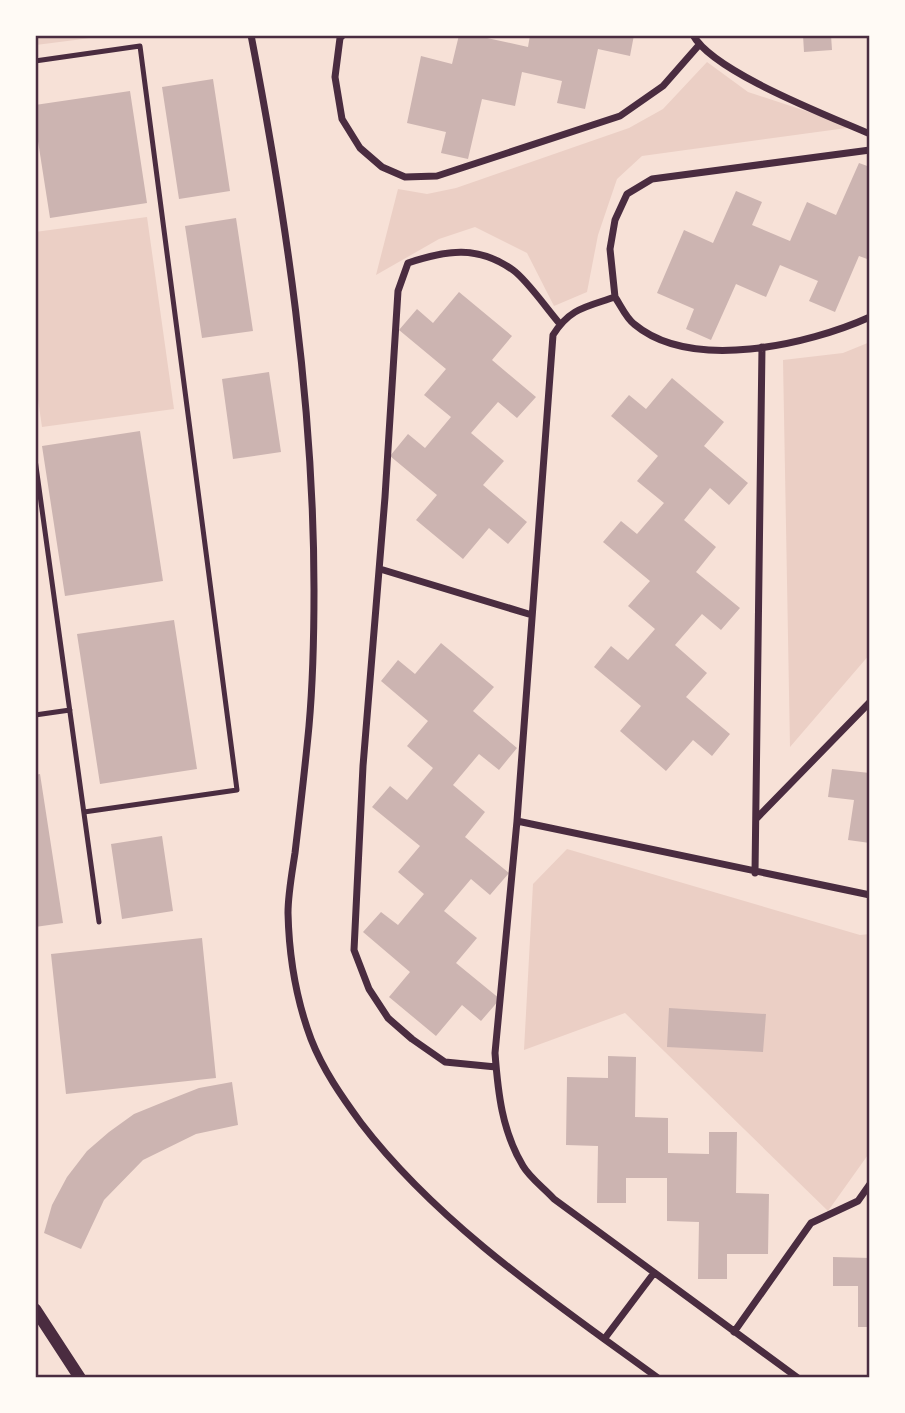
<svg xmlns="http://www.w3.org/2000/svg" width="905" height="1413" viewBox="0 0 905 1413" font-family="Montserrat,sans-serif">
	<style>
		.green { fill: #ebcfc5 }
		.building { fill: #ccb4b1 }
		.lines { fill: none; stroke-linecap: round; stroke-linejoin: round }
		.service { stroke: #4a2c40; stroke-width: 5 }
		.minor { stroke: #4a2c40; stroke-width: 7 }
		.tertiary { stroke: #4a2c40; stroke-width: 12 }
		.neatline { fill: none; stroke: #4a2c40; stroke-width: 2.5 }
	</style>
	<rect width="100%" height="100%" fill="#f7e1d7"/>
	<path class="green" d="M 35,35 L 114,35 L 36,45 Z
		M 707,62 L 748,92 L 854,127 L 642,156 L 617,179 L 598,235 L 587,292 L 554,306 L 527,253 L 475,227 L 439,239 L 376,275 L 398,189 L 427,194 L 456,188 L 629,128 L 663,109 Z
		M 147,217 L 174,409 L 42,427 L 35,379 L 35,232 Z
		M 870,342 L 870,654 L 790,747 L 783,360 L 843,353 Z
		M 567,849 L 860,935 L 870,934 L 870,1152 L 828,1211 L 625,1013 L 524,1050 L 533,884 Z"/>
	<path class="building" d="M 459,35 L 488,35 L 487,38 L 528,47 L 530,35 L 634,35 L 630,56 L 598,49 L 585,109 L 557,103 L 562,81 L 522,72 L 515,106 L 482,99 L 468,159 L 441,153 L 446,132 L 407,123 L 421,56 L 452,64 Z
		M 803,35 L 831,35 L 832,50 L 804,52 Z
		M 213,79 L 230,191 L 179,199 L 162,87 Z
		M 130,91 L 147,203 L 50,218 L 35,122 L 35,105 Z
		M 859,163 L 870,167 L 870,260 L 859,256 L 835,312 L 809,301 L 818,281 L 780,265 L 766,297 L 736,284 L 711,340 L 686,329 L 694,309 L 657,293 L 684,230 L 713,243 L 736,191 L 762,202 L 752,225 L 790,241 L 807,202 L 836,215 Z
		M 236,218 L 253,331 L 202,338 L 185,226 Z
		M 459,292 L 512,336 L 492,360 L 536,397 L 517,418 L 498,402 L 471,433 L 504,461 L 483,485 L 527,522 L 508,544 L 489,528 L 463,559 L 416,520 L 437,495 L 390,456 L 408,434 L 425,448 L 451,417 L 424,395 L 446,369 L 399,330 L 417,309 L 433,323 Z
		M 269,372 L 281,452 L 233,459 L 222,379 Z
		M 672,378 L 724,422 L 704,446 L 748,483 L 729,505 L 710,488 L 684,520 L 716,547 L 696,572 L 740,608 L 721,630 L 702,614 L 675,645 L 707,673 L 686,697 L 730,734 L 712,756 L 693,740 L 666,771 L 620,731 L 641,706 L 594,667 L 611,646 L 628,660 L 655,629 L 628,606 L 650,581 L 603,542 L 621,521 L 637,534 L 664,503 L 637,481 L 658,456 L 611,416 L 629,395 L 646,409 Z
		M 140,431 L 163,581 L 65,596 L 42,446 Z
		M 174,620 L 197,769 L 100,784 L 77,634 Z
		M 441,643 L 494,687 L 473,711 L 517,748 L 499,770 L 479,754 L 453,785 L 485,812 L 465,837 L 509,873 L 490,895 L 471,879 L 444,911 L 477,938 L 456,963 L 500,999 L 481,1021 L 462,1005 L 436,1036 L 389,997 L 410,972 L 363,932 L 381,912 L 398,925 L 424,894 L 398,872 L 420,846 L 372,807 L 390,786 L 407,800 L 433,768 L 407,746 L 428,721 L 381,681 L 398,660 L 415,674 Z
		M 832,769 L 870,773 L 870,843 L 848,840 L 854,800 L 828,797 Z
		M 40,774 L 63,923 L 35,927 L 35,775 Z
		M 162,836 L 173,911 L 122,919 L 111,844 Z
		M 202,938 L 216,1078 L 66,1094 L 51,954 Z
		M 669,1008 L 766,1014 L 763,1052 L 667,1047 Z
		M 608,1056 L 636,1057 L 635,1117 L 668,1118 L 668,1153 L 709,1154 L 709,1132 L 737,1132 L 736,1193 L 769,1194 L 768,1254 L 727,1254 L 727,1279 L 698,1279 L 699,1222 L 667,1221 L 667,1178 L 626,1178 L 626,1203 L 597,1203 L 598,1146 L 566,1145 L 567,1077 L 608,1078 Z
		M 232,1082 L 238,1125 L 196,1134 L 143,1160 L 104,1200 L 81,1249 L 44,1233 L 52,1205 L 67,1177 L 87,1151 L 109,1132 L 134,1114 L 166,1101 L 199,1088 Z
		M 833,1257 L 870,1258 L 870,1327 L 858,1327 L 858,1286 L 833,1286 Z"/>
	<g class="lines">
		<path class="service" d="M 35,61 L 140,46 L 237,790 L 84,812
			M 35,459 L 99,922
			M 35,715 L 70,710"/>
		<path class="minor" d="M 251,35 C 286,217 314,404 314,590 C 314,635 313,681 309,726 C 305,768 300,811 295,853 C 292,873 288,894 288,913 C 289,956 296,999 311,1039 C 323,1070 342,1097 361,1123 C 439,1225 555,1303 658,1378
			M 343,35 L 340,38 L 335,77 L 342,119 L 360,148 L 382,167 L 405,177 L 437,176 L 620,116 L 663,86 L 699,45
			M 693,35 C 713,72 829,116 870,134
			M 615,297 L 610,249 L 615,220 L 627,194 L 652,179 L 870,150
			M 870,317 C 808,345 691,372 634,324 C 626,318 621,306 615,297 C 586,307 570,308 553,335 L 517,821 L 870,895
			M 380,569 L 532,615
			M 756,819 L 870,702
			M 517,821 L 495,1053 C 498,1093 502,1131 523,1166 C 530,1178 544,1188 554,1199 L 798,1378
			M 755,873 L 762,347
			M 496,1067 L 445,1062 L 412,1039 L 388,1018 L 369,989 L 354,950 L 363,766 L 385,497 L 398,291 L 408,263 C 446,250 478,245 513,270 C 527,280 547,309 560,324
			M 734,1332 L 811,1223 L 858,1201 L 870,1184
			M 605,1338 L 654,1273"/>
		<path class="tertiary" d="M 35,1309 L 80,1378"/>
	</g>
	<rect width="905" height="1413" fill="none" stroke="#fffaf5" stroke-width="74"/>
	<rect x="37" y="37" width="831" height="1339" class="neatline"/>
</svg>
